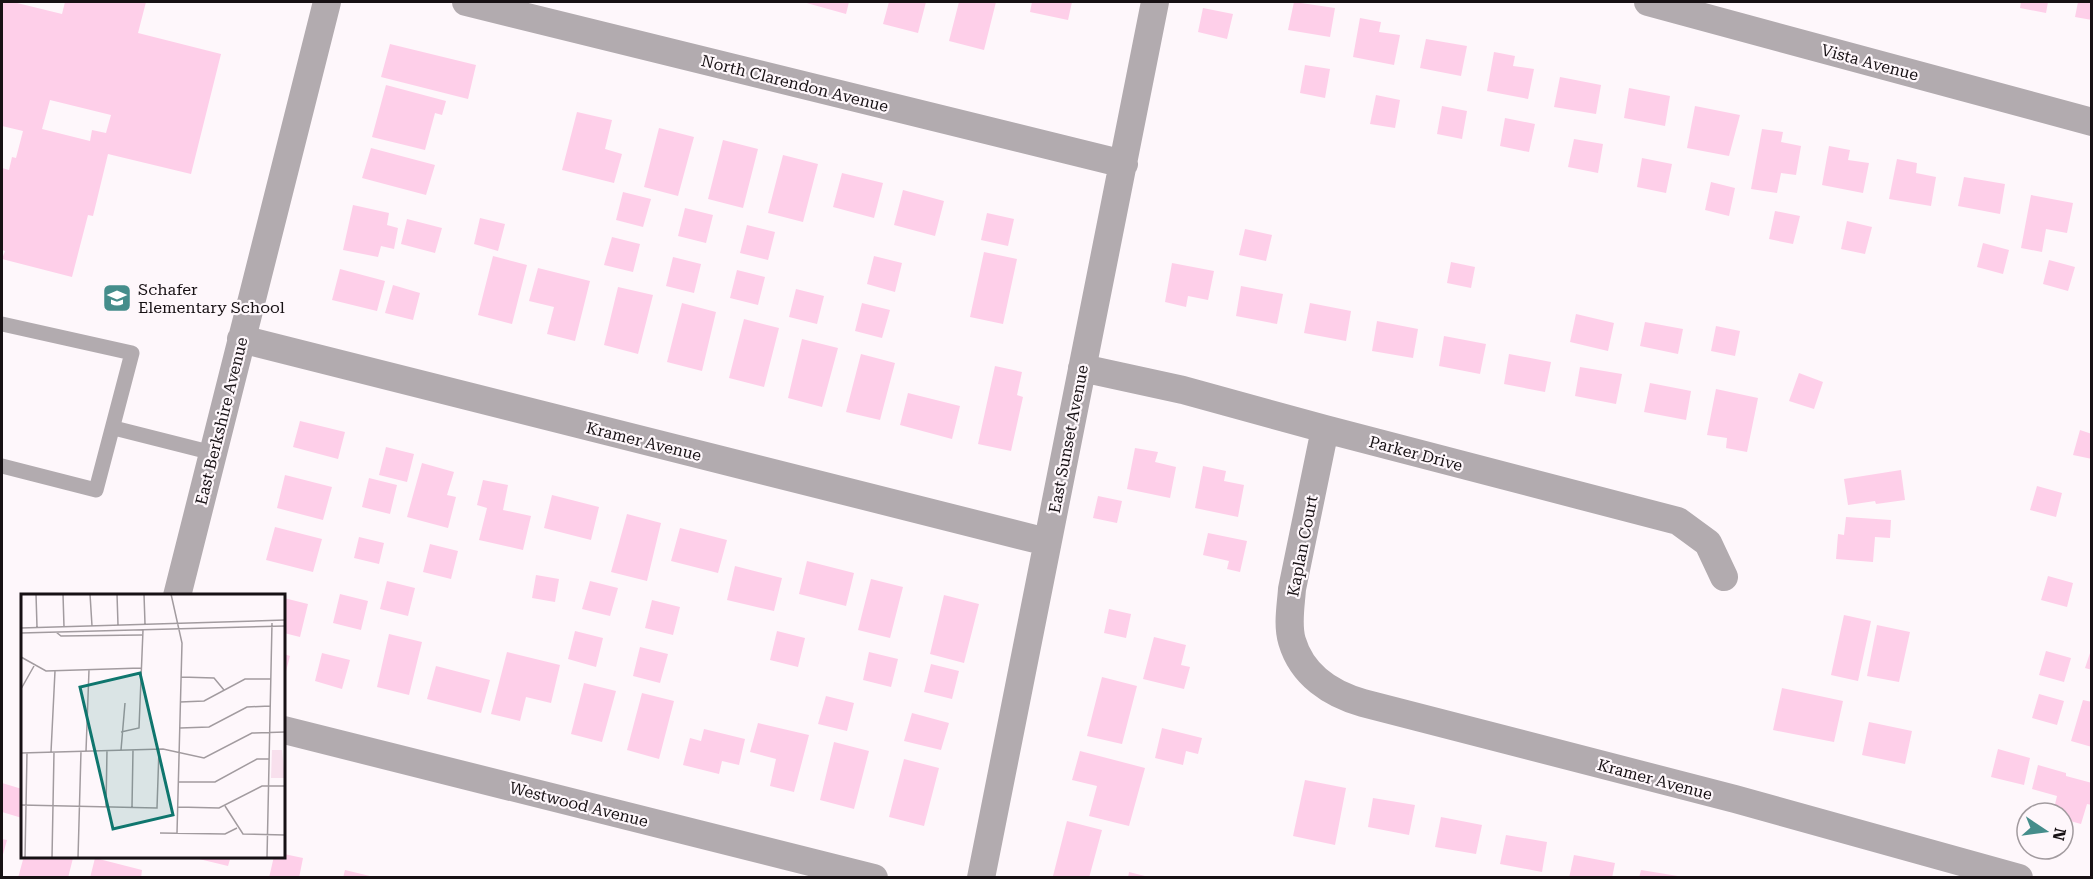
<svg xmlns="http://www.w3.org/2000/svg" width="2093" height="879" viewBox="0 0 2093 879" font-family="'Roboto Serif',serif">
	<style>
		.building { fill: #fecfe9; fill-rule: evenodd }
		.lines { fill: none; stroke-linecap: round; stroke-linejoin: round }
		.lane { stroke: #b2abaf; stroke-width: 15 }
		.street { stroke: #b2abaf; stroke-width: 28 }
		.labels { text-anchor: middle; stroke-width: 4.5; stroke-linejoin: round; paint-order: stroke }
		.street-label { font-size: 16px; fill: #171114; stroke: #fef7fb }
		.poi-label { font-size: 16px; fill: #171114; stroke: #fef7fb; text-anchor: start }
		.inset-road { fill: none; stroke: #a29b9f; stroke-width: 1.5 }
		.view { fill: #0f766e; fill-opacity: 0.15; stroke: #0f766e; stroke-width: 3 }
		.inset-edge { fill: none; stroke: #171114; stroke-width: 3 }
	</style>
	<rect width="100%" height="100%" fill="#fef7fb"/>
	<path class="building" d="M 2,2 L 13,2 L 62,14 L 65,2 L 146,2 L 138,33 L 221,54 L 191,174 L 108,154 L 93,216 L 88,215 L 72,277 L 2,259 L 5,251 L 2,250 L 2,168 L 9,170 L 12,157 L 16,158 L 23,131 L 2,126 ZM 50,100 L 111,115 L 106,133 L 92,130 L 90,141 L 42,129 Z
		M 803,2 L 849,2 L 846,14 Z
		M 889,2 L 926,2 L 918,33 L 883,24 Z
		M 959,2 L 996,2 L 984,50 L 949,41 Z
		M 1032,2 L 1072,2 L 1068,20 L 1030,12 Z
		M 1294,2 L 1335,8 L 1330,37 L 1288,30 Z
		M 2021,2 L 2048,2 L 2046,13 L 2020,8 Z
		M 2078,2 L 2092,2 L 2092,20 L 2075,17 Z
		M 1203,8 L 1233,14 L 1227,39 L 1198,32 Z
		M 1360,18 L 1381,22 L 1379,32 L 1400,35 L 1394,65 L 1353,57 Z
		M 1426,39 L 1467,46 L 1461,76 L 1420,68 Z
		M 390,44 L 476,65 L 468,99 L 381,77 Z
		M 1494,52 L 1515,56 L 1513,66 L 1534,69 L 1528,99 L 1487,91 Z
		M 1305,65 L 1330,69 L 1325,98 L 1300,93 Z
		M 1560,77 L 1601,85 L 1596,114 L 1554,107 Z
		M 386,85 L 446,101 L 442,115 L 435,113 L 425,150 L 372,137 Z
		M 1629,88 L 1670,96 L 1665,126 L 1624,118 Z
		M 1376,95 L 1400,100 L 1395,128 L 1370,124 Z
		M 1442,106 L 1467,111 L 1462,139 L 1437,134 Z
		M 1695,106 L 1740,115 L 1729,156 L 1687,148 Z
		M 577,112 L 612,120 L 605,149 L 622,154 L 614,183 L 562,170 Z
		M 1505,118 L 1535,124 L 1529,152 L 1500,146 Z
		M 659,128 L 694,137 L 678,196 L 644,187 Z
		M 1762,129 L 1783,132 L 1781,142 L 1801,146 L 1796,175 L 1781,173 L 1777,193 L 1751,189 Z
		M 1574,139 L 1603,144 L 1598,173 L 1568,167 Z
		M 723,140 L 758,149 L 743,208 L 708,199 Z
		M 1829,146 L 1850,150 L 1848,160 L 1869,163 L 1863,193 L 1822,185 Z
		M 371,148 L 435,165 L 426,195 L 362,178 Z
		M 783,155 L 818,164 L 803,222 L 768,213 Z
		M 1642,158 L 1672,164 L 1666,193 L 1637,187 Z
		M 1897,159 L 1917,163 L 1916,173 L 1936,177 L 1931,206 L 1889,199 Z
		M 842,173 L 883,183 L 874,218 L 833,207 Z
		M 1964,177 L 2005,184 L 2000,214 L 1958,206 Z
		M 1711,182 L 1735,188 L 1729,216 L 1705,210 Z
		M 903,190 L 944,201 L 935,236 L 894,225 Z
		M 623,192 L 651,199 L 643,227 L 616,220 Z
		M 2031,195 L 2073,203 L 2067,233 L 2046,229 L 2042,252 L 2021,248 Z
		M 353,205 L 389,213 L 387,225 L 398,228 L 394,249 L 381,246 L 378,257 L 343,250 Z
		M 685,208 L 713,215 L 706,243 L 678,236 Z
		M 1775,211 L 1800,216 L 1793,244 L 1769,239 Z
		M 987,213 L 1014,219 L 1008,246 L 981,240 Z
		M 480,218 L 505,224 L 498,251 L 474,244 Z
		M 407,219 L 442,228 L 435,253 L 401,244 Z
		M 1847,221 L 1872,227 L 1865,254 L 1841,249 Z
		M 747,225 L 775,232 L 768,260 L 740,253 Z
		M 1245,229 L 1272,235 L 1266,261 L 1239,255 Z
		M 612,237 L 640,244 L 633,272 L 604,265 Z
		M 1983,243 L 2009,250 L 2003,274 L 1977,267 Z
		M 984,252 L 1017,259 L 1003,324 L 970,317 Z
		M 493,256 L 527,265 L 512,324 L 478,315 Z
		M 874,256 L 902,263 L 895,292 L 867,284 Z
		M 673,257 L 701,264 L 694,293 L 666,286 Z
		M 2049,260 L 2075,267 L 2068,291 L 2043,284 Z
		M 1451,262 L 1475,267 L 1471,288 L 1447,283 Z
		M 1172,263 L 1214,271 L 1208,300 L 1188,296 L 1186,307 L 1165,302 Z
		M 538,268 L 590,281 L 575,341 L 547,334 L 554,307 L 529,301 Z
		M 340,269 L 385,281 L 377,311 L 332,300 Z
		M 737,270 L 765,277 L 758,305 L 730,298 Z
		M 393,285 L 420,293 L 413,320 L 385,313 Z
		M 1241,286 L 1283,294 L 1277,324 L 1236,316 Z
		M 618,287 L 653,295 L 638,354 L 604,345 Z
		M 796,289 L 824,296 L 817,324 L 789,317 Z
		M 682,303 L 716,312 L 702,371 L 667,362 Z
		M 862,303 L 890,310 L 882,338 L 855,331 Z
		M 1310,303 L 1351,311 L 1346,341 L 1304,333 Z
		M 1576,314 L 1614,323 L 1608,351 L 1570,342 Z
		M 744,319 L 779,328 L 764,387 L 729,378 Z
		M 1377,321 L 1418,329 L 1413,358 L 1372,351 Z
		M 1645,322 L 1683,329 L 1678,354 L 1640,346 Z
		M 1716,326 L 1740,331 L 1735,356 L 1711,351 Z
		M 1444,336 L 1486,344 L 1480,374 L 1439,366 Z
		M 802,339 L 838,348 L 822,407 L 788,398 Z
		M 861,354 L 895,363 L 880,420 L 846,412 Z
		M 1509,354 L 1551,362 L 1545,392 L 1504,384 Z
		M 995,366 L 1022,372 L 1017,395 L 1023,397 L 1011,451 L 978,444 Z
		M 1580,367 L 1622,374 L 1616,404 L 1575,396 Z
		M 1799,373 L 1823,382 L 1814,409 L 1789,401 Z
		M 1650,383 L 1691,391 L 1686,420 L 1644,412 Z
		M 1716,389 L 1758,398 L 1747,452 L 1726,448 L 1727,438 L 1707,435 Z
		M 908,393 L 960,406 L 952,439 L 900,425 Z
		M 300,421 L 345,432 L 338,459 L 293,447 Z
		M 2080,430 L 2092,434 L 2092,459 L 2073,455 Z
		M 386,447 L 414,454 L 407,482 L 379,475 Z
		M 1135,448 L 1158,452 L 1155,462 L 1176,467 L 1170,498 L 1127,489 Z
		M 422,463 L 454,472 L 447,495 L 456,497 L 448,528 L 407,517 Z
		M 1203,466 L 1226,471 L 1224,481 L 1244,485 L 1238,517 L 1195,508 Z
		M 1901,470 L 1905,500 L 1876,504 L 1875,501 L 1848,505 L 1844,479 Z
		M 285,475 L 332,487 L 323,520 L 277,508 Z
		M 369,478 L 397,485 L 390,514 L 362,507 Z
		M 483,480 L 508,485 L 503,510 L 531,516 L 523,550 L 479,540 L 487,508 L 477,505 Z
		M 2037,486 L 2062,493 L 2056,517 L 2030,510 Z
		M 552,495 L 599,507 L 591,540 L 544,528 Z
		M 1098,496 L 1122,501 L 1117,523 L 1093,518 Z
		M 627,514 L 661,523 L 647,581 L 611,572 Z
		M 1846,517 L 1891,520 L 1890,538 L 1875,537 L 1873,562 L 1836,559 L 1838,534 L 1844,535 Z
		M 275,527 L 322,539 L 313,572 L 266,560 Z
		M 680,528 L 727,540 L 718,573 L 671,561 Z
		M 1208,533 L 1247,541 L 1240,572 L 1227,569 L 1229,561 L 1203,555 Z
		M 359,537 L 384,543 L 379,564 L 354,558 Z
		M 430,544 L 458,551 L 451,579 L 423,572 Z
		M 807,561 L 854,573 L 846,606 L 799,594 Z
		M 735,566 L 782,578 L 774,611 L 727,600 Z
		M 536,575 L 559,579 L 555,602 L 532,598 Z
		M 2048,576 L 2073,583 L 2067,607 L 2041,600 Z
		M 871,579 L 903,587 L 890,638 L 858,630 Z
		M 387,581 L 415,588 L 408,616 L 380,609 Z
		M 590,581 L 618,588 L 610,616 L 582,609 Z
		M 340,594 L 368,601 L 361,630 L 333,623 Z
		M 944,595 L 979,604 L 964,663 L 930,654 Z
		M 284,598 L 308,604 L 300,637 L 284,633 Z
		M 652,600 L 680,607 L 673,635 L 645,628 Z
		M 1109,609 L 1131,614 L 1126,638 L 1104,633 Z
		M 1844,615 L 1871,621 L 1858,681 L 1831,675 Z
		M 1877,625 L 1910,632 L 1899,682 L 1867,676 Z
		M 575,631 L 603,638 L 596,667 L 568,659 Z
		M 777,631 L 805,638 L 798,667 L 770,660 Z
		M 389,634 L 422,642 L 409,695 L 377,687 Z
		M 1154,637 L 1186,645 L 1181,665 L 1190,667 L 1184,689 L 1143,679 Z
		M 640,647 L 668,654 L 660,683 L 633,676 Z
		M 2091,650 L 2092,650 L 2092,670 L 2085,668 Z
		M 2046,651 L 2071,658 L 2064,682 L 2039,675 Z
		M 507,652 L 560,665 L 551,703 L 526,697 L 520,721 L 491,714 Z
		M 869,652 L 898,659 L 891,687 L 863,680 Z
		M 322,653 L 350,660 L 342,689 L 315,681 Z
		M 284,654 L 290,656 L 284,679 Z
		M 931,664 L 959,671 L 952,699 L 924,692 Z
		M 436,666 L 490,680 L 481,713 L 427,699 Z
		M 1102,677 L 1137,686 L 1122,744 L 1087,736 Z
		M 584,683 L 616,691 L 602,742 L 571,734 Z
		M 1782,688 L 1843,701 L 1834,742 L 1773,730 Z
		M 642,693 L 674,701 L 659,759 L 627,750 Z
		M 2039,694 L 2064,701 L 2057,725 L 2032,718 Z
		M 826,696 L 854,703 L 847,731 L 818,724 Z
		M 2083,700 L 2092,702 L 2092,747 L 2071,741 Z
		M 912,713 L 949,723 L 941,750 L 904,741 Z
		M 1869,722 L 1912,731 L 1905,764 L 1862,755 Z
		M 758,723 L 809,735 L 794,792 L 770,786 L 776,759 L 750,752 Z
		M 1162,728 L 1202,738 L 1198,754 L 1186,751 L 1183,765 L 1155,758 Z
		M 704,729 L 745,739 L 739,765 L 722,761 L 719,774 L 683,765 L 690,738 L 701,741 Z
		M 834,742 L 869,751 L 854,809 L 820,800 Z
		M 1998,749 L 2030,758 L 2024,785 L 1991,777 Z
		M 1080,751 L 1145,768 L 1129,826 L 1089,816 L 1097,786 L 1072,780 Z
		M 904,759 L 939,768 L 924,826 L 889,817 Z
		M 2038,765 L 2066,773 L 2066,776 L 2092,783 L 2092,805 L 2087,804 L 2081,824 L 2063,819 L 2063,813 L 2053,813 L 2057,796 L 2032,789 Z
		M 1305,780 L 1346,788 L 1335,845 L 1293,836 Z
		M 2,783 L 22,789 L 22,818 L 2,812 Z
		M 1373,798 L 1415,805 L 1409,835 L 1368,827 Z
		M 1441,817 L 1482,825 L 1476,854 L 1435,847 Z
		M 1067,821 L 1102,830 L 1089,878 L 1053,876 Z
		M 1506,835 L 1547,842 L 1542,872 L 1500,864 Z
		M 2,839 L 7,840 L 2,858 Z
		M 284,854 L 303,858 L 299,878 L 269,878 L 274,856 L 284,856 Z
		M 1574,855 L 1615,863 L 1612,878 L 1569,878 Z
		M 24,856 L 66,856 L 73,858 L 68,878 L 18,878 Z
		M 199,856 L 231,856 L 228,866 L 199,859 Z
		M 95,858 L 142,870 L 141,878 L 90,878 Z
		M 345,870 L 374,877 L 374,878 L 343,878 Z
		M 1641,870 L 1678,876 L 1678,878 L 1639,878 Z
		M 1129,872 L 1149,877 L 1148,878 L 1128,878 Z"/>
	<g class="lines">
		<path class="lane" d="M 2,324 L 132,353 L 96,490 L 2,466
			M 114,428 L 213,453"/>
		<path class="street" d="M 466,2 L 1124,164
			M 1648,2 L 2092,122
			M 241,339 L 1047,542
			M 1082,368 L 1183,390 L 1325,429 L 1678,521 L 1708,543 L 1724,577
			M 1325,429 L 1292,589 C 1291,605 1287,625 1292,641 C 1302,675 1331,694 1363,703 L 1735,799 L 2019,878
			M 177,596 L 327,2
			M 284,730 L 874,878
			M 981,878 L 1155,2"/>
	</g>
	<defs>
		<g id="school-square" transform="scale(1.5)"><rect x="-9" y="-9" width="18" height="18" rx="4" fill="#458d8b" stroke="#fef7fb"/><path d="M0-5L7-2L0 1L-7-2ZM-4 1L0 2.5L4 1V4Q0 6-4 4Z" fill="#fff"/></g>
	</defs>
	<g fill-rule="evenodd">
		<use href="#school-square" x="117" y="298"/>
	</g>
	<g class="labels">
		<g class="street-label">
			<text transform="translate(1870 62) rotate(15)" y="6">Vista Avenue</text>
			<text transform="translate(795 83) rotate(14)" y="6">North Clarendon Avenue</text>
			<text transform="translate(221 421) rotate(-76)" y="6">East Berkshire Avenue</text>
			<text transform="translate(1068 439) rotate(-79)" y="6">East Sunset Avenue</text>
			<text transform="translate(644 441) rotate(14)" y="6">Kramer Avenue</text>
			<text transform="translate(1416 453) rotate(15)" y="6">Parker Drive</text>
			<text transform="translate(1302 546) rotate(-79)" y="6">Kaplan Court</text>
			<text transform="translate(1655 779) rotate(15)" y="6">Kramer Avenue</text>
			<text transform="translate(579 804) rotate(14)" y="6">Westwood Avenue</text>
		</g>
		<g class="poi-label">
			<text x="138" y="295">Schafer<tspan x="138" dy="18">Elementary School</tspan></text>
		</g>
	</g>
	<g transform="translate(21 594)">
		<rect width="264" height="264" fill="#fef7fb"/>
		<path d="M 251,156 L 261,156 L 264,184 L 250,184 Z" fill="#f8e0ed"/>
		<path class="inset-road" d="M 15,0 L 16,33M 42,0 L 43,33M 69,0 L 71,32M 96,0 L 97,31M 123,0 L 124,30M 150,0 L 161,49 L 156,239M 0,34 L 264,26M 35,38 L 40,42 L 121,41M 0,39 L 264,32M 0,63 L 25,77 L 120,74M 160,83 L 193,84 L 203,96M 0,95 L 13,72M 159,108 L 183,107 L 224,85 L 250,85M 159,134 L 188,133 L 226,113 L 249,112M 100,138 L 118,134 L 122,36M 100,156 L 104,109M 65,157 L 68,76M 30,158 L 34,77M 0,159 L 142,155 L 183,164 L 231,139 L 264,138M 158,188 L 194,188 L 236,165 L 248,165M 0,211 L 136,214 L 138,155M 204,212 L 222,240 L 264,241M 85,213 L 86,156M 111,213 L 112,156M 157,213 L 198,214 L 241,192 L 264,192M 139,239 L 204,240 L 216,234M 4,264 L 6,159M 31,264 L 33,158M 57,264 L 60,157M 246,264 L 251,29"/>
		<path class="view" d="M 119,79 L 152,221 L 92,235 L 59,93 Z"/>
		<rect width="264" height="264" class="inset-edge"/>
	</g>
	<rect width="2093" height="879" fill="none" stroke="#171114" stroke-width="6"/>
	<g transform="translate(2045 831) rotate(103)"><circle r="28" fill="#fef7fb" stroke="#a29b9f" stroke-width="1.5"/>
	<path d="M0-4.5L10 22L0 15L-10 22Z" fill="#458d8b"/>
	<text y="-9" font-size="16" font-weight="bold" text-anchor="middle" fill="#171114">N</text>
	</g>
</svg>
